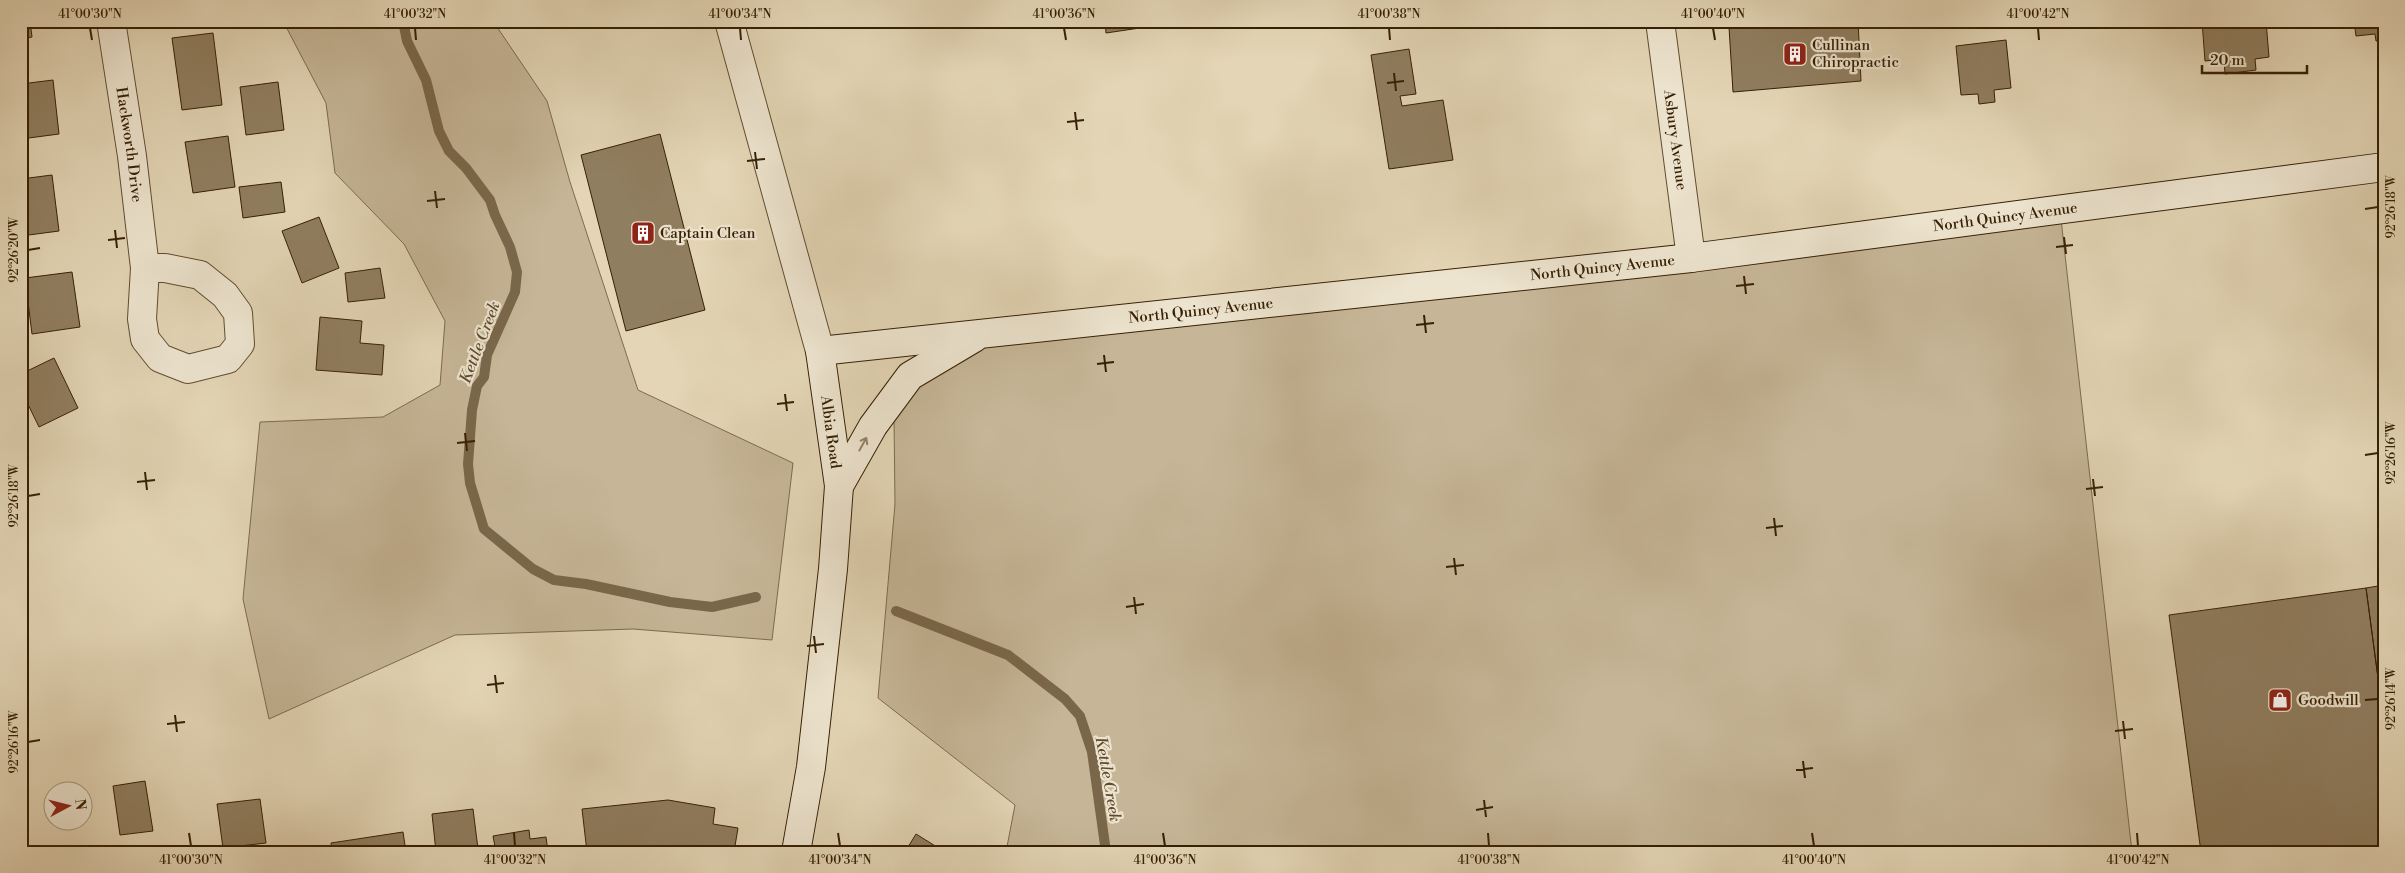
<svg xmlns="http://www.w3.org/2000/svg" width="2405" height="873" viewBox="0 0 2405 873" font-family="'Libre Bodoni',serif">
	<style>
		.green { fill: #c6b697; stroke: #7e6b4e }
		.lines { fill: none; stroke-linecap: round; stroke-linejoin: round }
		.stream { stroke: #7a674a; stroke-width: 10 }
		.building { fill: #907e60; stroke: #362004 }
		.minor-casing { stroke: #614d30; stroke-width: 30 }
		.tertiary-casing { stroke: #614d30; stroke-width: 30 }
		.secondary-casing { stroke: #362004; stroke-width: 30 }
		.minor { stroke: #ede4cf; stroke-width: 28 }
		.tertiary { stroke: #ede4cf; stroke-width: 28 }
		.secondary { stroke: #ede4cf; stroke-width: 28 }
		.oneway { stroke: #92826a }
		.ticks { fill: none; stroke: #362004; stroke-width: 2 }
		.labels { text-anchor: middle; stroke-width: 4.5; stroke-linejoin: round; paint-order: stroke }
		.poi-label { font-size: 15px; fill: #362004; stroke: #ede4cf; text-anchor: start }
		.street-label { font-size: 15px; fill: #362004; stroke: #ede4cf }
		.water-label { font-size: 16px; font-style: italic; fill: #5e4a2d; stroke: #ede4cf }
		.neatline { fill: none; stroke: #362004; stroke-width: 2 }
		.ticks-label { font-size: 12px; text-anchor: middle; fill: #362004 }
	</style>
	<rect width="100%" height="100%" fill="#e3d5b5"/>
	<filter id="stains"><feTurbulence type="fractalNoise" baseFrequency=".004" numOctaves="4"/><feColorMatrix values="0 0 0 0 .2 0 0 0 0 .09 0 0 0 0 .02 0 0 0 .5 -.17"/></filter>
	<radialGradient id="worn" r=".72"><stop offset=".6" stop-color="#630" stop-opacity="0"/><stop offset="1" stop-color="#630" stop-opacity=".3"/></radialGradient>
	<path class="green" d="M 283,21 L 493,21 L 547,101 L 570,182 L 638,390 L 793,463 L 772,640 L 633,629 L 455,635 L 269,719 L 243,599 L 260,422 L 383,417 L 440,385 L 445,321 L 404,244 L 335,173 L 326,103 Z
		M 2060,210 L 2132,852 L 1006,852 L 1015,805 L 878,698 L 895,504 L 894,419 L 910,376 L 982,333 Z"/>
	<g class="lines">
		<path class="stream" d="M 403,21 L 407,41 L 426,80 L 439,131 L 449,151 L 466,168 L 490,200 L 495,215 L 510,247 L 517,272 L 515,292 L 487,355 L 484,377 L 477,386 L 472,410 L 468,464 L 470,483 L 484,529 L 533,569 L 554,580 L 586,584 L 670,602 L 712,607 L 756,597
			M 896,611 L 1008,655 L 1065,699 L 1080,716 L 1092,752 L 1106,852"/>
	</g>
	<path class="building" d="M 21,21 L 30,21 L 32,37 L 21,39 Z
		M 1105,21 L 1187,21 L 1106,33 Z
		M 1796,21 L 1858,21 L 1861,81 L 1733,92 L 1729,27 Z
		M 2202,21 L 2266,21 L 2269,57 L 2255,59 L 2256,70 L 2225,74 L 2224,59 L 2205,61 Z
		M 2354,21 L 2384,21 L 2384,40 L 2376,41 L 2375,34 L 2356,36 Z
		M 213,33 L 222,105 L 182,110 L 172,38 Z
		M 2006,40 L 2011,88 L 1994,90 L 1995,102 L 1979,104 L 1978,94 L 1961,95 L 1956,46 Z
		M 1409,49 L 1416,94 L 1400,96 L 1402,106 L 1443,100 L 1453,160 L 1389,169 L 1371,55 Z
		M 53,80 L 59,134 L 21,139 L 21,84 Z
		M 278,82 L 284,130 L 246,135 L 240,87 Z
		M 660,134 L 705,310 L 626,331 L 581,155 Z
		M 228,136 L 235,187 L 193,193 L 185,142 Z
		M 52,175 L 59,231 L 21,236 L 21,179 Z
		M 281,182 L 285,212 L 243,218 L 239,187 Z
		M 319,217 L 339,268 L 302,283 L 282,231 Z
		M 380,268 L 385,298 L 348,302 L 345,273 Z
		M 72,272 L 80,327 L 32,334 L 25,278 Z
		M 320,317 L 362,321 L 360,343 L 384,345 L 382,375 L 316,370 Z
		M 54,358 L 78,408 L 39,427 L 21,390 L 21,374 Z
		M 2384,585 L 2384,677 L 2378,678 L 2366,588 Z
		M 2366,588 L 2384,723 L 2384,852 L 2201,852 L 2169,615 Z
		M 2384,677 L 2384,723 L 2378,678 Z
		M 145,781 L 153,831 L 120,835 L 113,786 Z
		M 260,799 L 266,843 L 223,848 L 217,804 Z
		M 668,800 L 715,808 L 713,824 L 738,828 L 734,852 L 587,852 L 582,809 Z
		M 473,809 L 478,849 L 436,852 L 432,814 Z
		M 529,830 L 530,839 L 546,837 L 548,852 L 496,852 L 493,836 Z
		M 403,832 L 406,852 L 332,852 L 331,843 Z
		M 916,834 L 945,852 L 905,852 Z"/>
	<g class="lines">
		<g class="minor-casing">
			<g id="minor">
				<path id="s1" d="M 111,21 L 132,156 L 145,268"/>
				<path id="s2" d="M 1660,21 L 1691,258"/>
				<path d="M 145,268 L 165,268 L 200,275 L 225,295 L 238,313 L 240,344 L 228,359 L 188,369 L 160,358 L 145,339 L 142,319 Z"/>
			</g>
		</g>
		<g class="tertiary-casing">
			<path id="tertiary" d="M 729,21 L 820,351"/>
		</g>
		<g class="secondary-casing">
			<g id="secondary">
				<path d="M 839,486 L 873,426 L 910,376 L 974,338"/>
				<path id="s3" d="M 796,852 L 811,767 L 833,569 L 839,486 L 820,351 L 1691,258 L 2384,167"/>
			</g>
		</g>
		<use href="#minor" class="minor"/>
		<use href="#tertiary" class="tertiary"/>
		<use href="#secondary" class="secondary"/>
	</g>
	<defs><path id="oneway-shaft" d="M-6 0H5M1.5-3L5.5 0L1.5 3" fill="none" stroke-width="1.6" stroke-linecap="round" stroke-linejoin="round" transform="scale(1.25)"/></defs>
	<use class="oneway" href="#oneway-shaft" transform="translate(863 444) rotate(-61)"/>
	<path class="ticks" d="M 90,28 L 92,40M 415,28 L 416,40M 740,28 L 741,40M 1064,28 L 1066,40M 1389,28 L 1390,40M 1713,28 L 1715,40M 2038,28 L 2039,40M 1394,73 L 1396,91M 1387,83 L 1404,81M 1075,112 L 1077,130M 1067,122 L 1084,120M 755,152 L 757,169M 747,161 L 765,159M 435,191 L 437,208M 427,201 L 445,199M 2365,209 L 2378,207M 115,230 L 117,248M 2064,237 L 2066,254M 108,240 L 125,238M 2056,247 L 2073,245M 28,250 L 40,248M 1744,276 L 1746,294M 1736,286 L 1754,284M 1424,315 L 1426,333M 1416,325 L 1434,323M 1104,355 L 1106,372M 1097,364 L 1114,362M 785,394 L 787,411M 777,404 L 794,402M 465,433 L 467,451M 457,443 L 475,441M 2365,455 L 2378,453M 145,472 L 147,490M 2093,479 L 2095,496M 137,482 L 155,480M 2086,489 L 2103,487M 28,496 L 40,494M 1774,518 L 1776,536M 1766,528 L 1783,526M 1454,558 L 1456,575M 1446,567 L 1464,565M 1134,597 L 1136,614M 1126,607 L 1144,604M 814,636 L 816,653M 807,646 L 824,644M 495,675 L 497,693M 487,685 L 504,683M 2365,700 L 2378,699M 175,715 L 177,732M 2123,721 L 2125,739M 167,724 L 185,722M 2115,731 L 2133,729M 28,742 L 40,740M 1803,761 L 1805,778M 1796,770 L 1813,768M 1484,800 L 1486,817M 1476,810 L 1493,807M 189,833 L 191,846M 514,833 L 515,846M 838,833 L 840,846M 1163,833 L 1165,846M 1488,833 L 1489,846M 1812,833 L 1814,846M 2137,833 L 2138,846"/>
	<defs>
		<g id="building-square" transform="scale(1.25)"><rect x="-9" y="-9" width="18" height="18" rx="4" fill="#8f2418" stroke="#ede4cf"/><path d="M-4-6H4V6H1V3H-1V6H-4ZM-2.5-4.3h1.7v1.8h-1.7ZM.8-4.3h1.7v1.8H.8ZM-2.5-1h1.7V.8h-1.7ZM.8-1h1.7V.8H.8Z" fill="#fff"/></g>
		<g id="shop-square" transform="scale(1.25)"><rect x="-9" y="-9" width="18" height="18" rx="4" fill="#8f2418" stroke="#ede4cf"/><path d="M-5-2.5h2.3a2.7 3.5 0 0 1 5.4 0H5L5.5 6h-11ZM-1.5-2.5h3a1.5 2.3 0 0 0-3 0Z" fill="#fff"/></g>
	</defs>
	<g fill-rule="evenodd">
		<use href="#building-square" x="1795" y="54"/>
		<use href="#building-square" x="643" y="233"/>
		<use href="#shop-square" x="2280" y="700"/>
	</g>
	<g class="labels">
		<g class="poi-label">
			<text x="1812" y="50">Cullinan<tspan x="1812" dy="17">Chiropractic</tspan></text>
			<text x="660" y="238">Captain Clean</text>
			<text x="2298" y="705">Goodwill</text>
		</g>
		<g class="street-label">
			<text dy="5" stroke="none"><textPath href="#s2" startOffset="120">Asbury Avenue</textPath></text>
			<text dy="5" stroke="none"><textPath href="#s1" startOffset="125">Hackworth Drive</textPath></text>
			<text dy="5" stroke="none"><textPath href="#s3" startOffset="1698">North Quincy Avenue</textPath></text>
			<text dy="5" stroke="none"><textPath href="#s3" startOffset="1292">North Quincy Avenue</textPath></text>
			<text dy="5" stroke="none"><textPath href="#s3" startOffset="888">North Quincy Avenue</textPath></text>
			<text transform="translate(831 432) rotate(82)" y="5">Albia Road</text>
		</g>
		<g class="water-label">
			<text transform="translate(479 342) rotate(-69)" y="6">Kettle Creek</text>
			<text transform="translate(1109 779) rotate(80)" y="6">Kettle Creek</text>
		</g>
	</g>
	<rect width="2405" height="873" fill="none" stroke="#e3d5b5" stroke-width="55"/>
	<g transform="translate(68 806) rotate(83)"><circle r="24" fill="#ede4cf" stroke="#a4967e"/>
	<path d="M0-4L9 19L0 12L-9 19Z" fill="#8f2418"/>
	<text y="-8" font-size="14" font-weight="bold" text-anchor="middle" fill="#362004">N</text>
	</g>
	<path d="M2202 65v8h105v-8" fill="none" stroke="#362004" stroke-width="2.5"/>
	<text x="2210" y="65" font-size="15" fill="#362004" stroke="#ede4cf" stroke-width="4" paint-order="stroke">20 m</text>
	<rect x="28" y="28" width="2350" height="818" class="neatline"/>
	<g class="ticks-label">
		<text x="90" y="18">41°00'30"N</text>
		<text x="415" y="18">41°00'32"N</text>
		<text x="740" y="18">41°00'34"N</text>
		<text x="1064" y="18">41°00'36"N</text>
		<text x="1389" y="18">41°00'38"N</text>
		<text x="1713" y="18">41°00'40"N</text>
		<text x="2038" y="18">41°00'42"N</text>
		<text transform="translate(2391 207) rotate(-90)" y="4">92°26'18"W</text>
		<text transform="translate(14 250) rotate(-90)" y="4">92°26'20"W</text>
		<text transform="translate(2391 453) rotate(-90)" y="4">92°26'16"W</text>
		<text transform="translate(14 496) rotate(-90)" y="4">92°26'18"W</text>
		<text transform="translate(2391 699) rotate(-90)" y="4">92°26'14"W</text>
		<text transform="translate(14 742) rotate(-90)" y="4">92°26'16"W</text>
		<text x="191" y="864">41°00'30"N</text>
		<text x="515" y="864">41°00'32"N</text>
		<text x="840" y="864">41°00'34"N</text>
		<text x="1165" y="864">41°00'36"N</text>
		<text x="1489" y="864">41°00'38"N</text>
		<text x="1814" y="864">41°00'40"N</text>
		<text x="2138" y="864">41°00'42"N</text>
	</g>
	<rect width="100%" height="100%" filter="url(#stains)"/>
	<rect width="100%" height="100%" fill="url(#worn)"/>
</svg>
